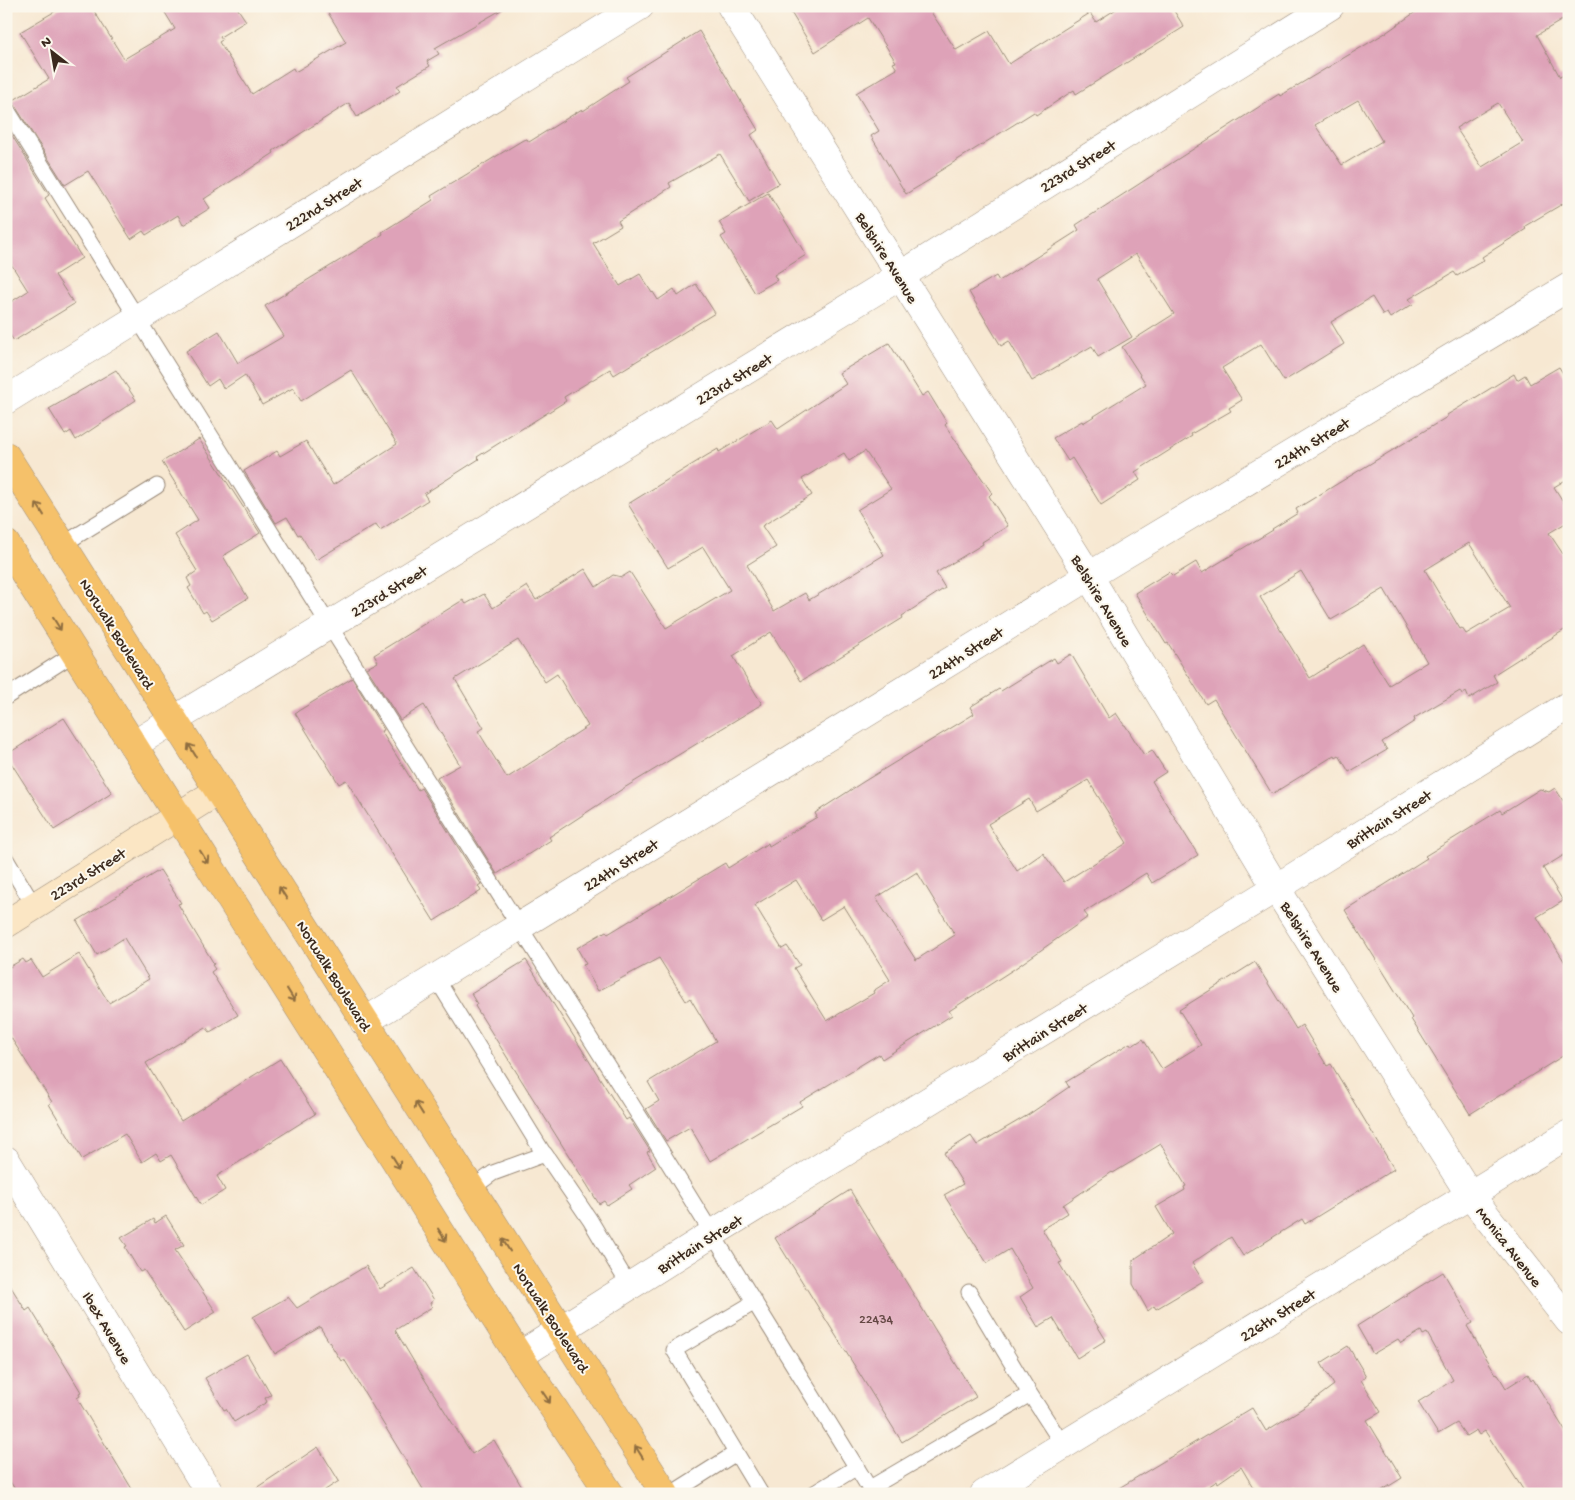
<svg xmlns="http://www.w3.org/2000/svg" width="1575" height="1500" viewBox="0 0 1575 1500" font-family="'Gochi Hand',sans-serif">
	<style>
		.building { fill: #dea2b8; fill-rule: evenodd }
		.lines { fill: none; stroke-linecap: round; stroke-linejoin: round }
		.lane-casing { stroke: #998978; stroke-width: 17 }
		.street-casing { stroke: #998978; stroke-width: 29 }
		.secondary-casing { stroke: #998978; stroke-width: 29 }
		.primary-casing { stroke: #998978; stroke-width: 29 }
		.lane { stroke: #fff; stroke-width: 15 }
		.street { stroke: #fff; stroke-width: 28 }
		.secondary { stroke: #fbe6c4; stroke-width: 28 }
		.primary { stroke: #f5c16b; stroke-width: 28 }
		.oneway { stroke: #8f6e41 }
		.labels { text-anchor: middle; stroke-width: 4; stroke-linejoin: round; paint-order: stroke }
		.number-label { font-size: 14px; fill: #644844 }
		.street-label { font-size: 16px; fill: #3b2a1e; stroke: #fbf7ec }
	</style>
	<rect width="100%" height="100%" fill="#fbf7ec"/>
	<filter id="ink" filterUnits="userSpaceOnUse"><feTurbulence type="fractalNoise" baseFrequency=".02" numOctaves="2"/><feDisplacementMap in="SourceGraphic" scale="10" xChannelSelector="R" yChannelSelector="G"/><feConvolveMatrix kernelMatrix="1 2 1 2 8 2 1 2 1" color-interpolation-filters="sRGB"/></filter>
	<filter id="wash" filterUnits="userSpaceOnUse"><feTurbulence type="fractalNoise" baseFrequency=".0096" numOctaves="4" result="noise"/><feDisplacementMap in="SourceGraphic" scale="20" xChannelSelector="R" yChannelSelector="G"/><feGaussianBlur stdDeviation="1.12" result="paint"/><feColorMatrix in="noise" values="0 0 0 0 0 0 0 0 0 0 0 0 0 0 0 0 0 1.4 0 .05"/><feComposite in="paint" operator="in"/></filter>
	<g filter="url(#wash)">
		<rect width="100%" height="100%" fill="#f7e8d2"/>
		<g id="blocks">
			<path class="building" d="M 64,6 L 91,6 L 124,59 L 175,29 L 161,6 L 236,6 L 246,21 L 220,37 L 222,40 L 219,42 L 252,94 L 293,68 L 295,72 L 346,42 L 324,6 L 508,6 L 435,48 L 439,54 L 427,61 L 430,66 L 397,86 L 400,91 L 357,117 L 349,103 L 273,151 L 274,153 L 204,199 L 210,208 L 183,225 L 178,215 L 146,235 L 143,231 L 131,239 L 88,171 L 65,185 L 12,101 L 49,79 L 20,32 Z
				M 787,6 L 927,6 L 956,50 L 989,31 L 1009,64 L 1090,13 L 1096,22 L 1121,6 L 1171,6 L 1184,27 L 1076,94 L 1074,90 L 1036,115 L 1034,112 L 935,174 L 936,176 L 906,194 L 871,136 L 879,131 L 856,93 L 897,69 L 893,63 L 896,62 L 868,18 L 815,52 Z
				M 1424,6 L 1569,6 L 1569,16 L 1537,35 L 1560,77 L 1569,72 L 1569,200 L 1525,226 L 1526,229 L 1482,257 L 1484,260 L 1457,276 L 1454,272 L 1409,299 L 1413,304 L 1390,318 L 1387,313 L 1383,315 L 1372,297 L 1331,322 L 1344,344 L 1284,381 L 1261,344 L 1222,368 L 1242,400 L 1229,408 L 1231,411 L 1191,434 L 1192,436 L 1135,472 L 1140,480 L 1101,505 L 1072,458 L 1068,461 L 1053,438 L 1082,421 L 1083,423 L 1146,384 L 1122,347 L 1174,314 L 1136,254 L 1097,279 L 1132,337 L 1098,357 L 1092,346 L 1032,381 L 1009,341 L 1001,346 L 969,292 L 996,276 L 999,281 L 1079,230 L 1076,225 L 1153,175 L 1279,94 L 1280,96 L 1387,32 ZM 1358,100 L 1382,141 L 1342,165 L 1315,125 ZM 1498,103 L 1523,142 L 1482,167 L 1456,128 Z
				M 699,31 L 758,130 L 751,135 L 779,183 L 749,201 L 720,154 L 669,183 L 671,187 L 618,221 L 621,226 L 593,243 L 620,286 L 640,274 L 652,293 L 653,292 L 658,300 L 674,289 L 678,296 L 696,284 L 715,313 L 614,375 L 610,369 L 564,397 L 566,401 L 477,457 L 479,459 L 424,494 L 428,500 L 380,530 L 376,524 L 316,560 L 300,534 L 298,535 L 287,517 L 276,523 L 244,471 L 277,451 L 280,456 L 306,441 L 333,485 L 397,444 L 351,370 L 301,401 L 293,388 L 262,405 L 245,375 L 224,389 L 218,379 L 208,386 L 186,351 L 219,331 L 238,363 L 284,336 L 265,306 L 383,234 L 382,232 L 433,200 L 431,196 L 459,179 L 523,140 L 527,139 L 529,142 L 582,109 L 583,111 L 629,81 L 626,77 Z
				M 6,126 L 49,195 L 45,198 L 82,258 L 55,275 L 74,304 L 14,341 L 6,329 L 6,305 L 28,291 L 6,256 Z
				M 768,193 L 806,255 L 774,275 L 777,280 L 755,293 L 721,237 L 726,234 L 719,222 Z
				M 889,343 L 922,396 L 928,392 L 947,423 L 945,425 L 992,493 L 989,496 L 1008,526 L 982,542 L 983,544 L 936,573 L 945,588 L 902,616 L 903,618 L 801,681 L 771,632 L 733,656 L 762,704 L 624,788 L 549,837 L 551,840 L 497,874 L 437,778 L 460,765 L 424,705 L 400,720 L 367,668 L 378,662 L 374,655 L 463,600 L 466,604 L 484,594 L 493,608 L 527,586 L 536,600 L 585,569 L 596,587 L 613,575 L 622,577 L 630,572 L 666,628 L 730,590 L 703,547 L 668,568 L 628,504 L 706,456 L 718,449 L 719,452 L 772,420 L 778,429 L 846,384 L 839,373 ZM 865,451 L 891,489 L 857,510 L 884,555 L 809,600 L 805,593 L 774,611 L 747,565 L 776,547 L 762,526 L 812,495 L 802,479 L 844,453 L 849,461 ZM 518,640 L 545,682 L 557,674 L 588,726 L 507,778 L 478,731 L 484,728 L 455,679 Z
				M 1559,367 L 1569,383 L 1569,478 L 1554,487 L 1569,511 L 1569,521 L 1549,533 L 1569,563 L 1569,627 L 1493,675 L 1497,682 L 1469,699 L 1466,692 L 1462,695 L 1460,691 L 1414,718 L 1415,721 L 1382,742 L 1387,750 L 1349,772 L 1339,755 L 1336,757 L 1335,755 L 1272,794 L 1214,699 L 1206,704 L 1168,643 L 1166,644 L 1135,593 L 1169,572 L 1173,576 L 1196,562 L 1202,573 L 1273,530 L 1272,529 L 1298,513 L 1296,509 L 1447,417 L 1447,415 L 1514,374 L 1517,380 L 1525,375 L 1530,384 ZM 1469,543 L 1510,608 L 1466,634 L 1462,628 L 1460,629 L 1425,570 ZM 1301,571 L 1331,620 L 1384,589 L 1427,662 L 1389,685 L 1363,644 L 1310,678 L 1260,597 Z
				M 116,370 L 136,400 L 76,440 L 71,431 L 65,435 L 49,409 Z
				M 199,439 L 260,533 L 223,556 L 248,598 L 212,620 L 206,611 L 203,613 L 188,588 L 191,586 L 187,578 L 197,571 L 175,535 L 198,520 L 162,462 Z
				M 1071,654 L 1109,718 L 1116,713 L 1124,725 L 1125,725 L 1144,755 L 1152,750 L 1166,772 L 1152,781 L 1198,855 L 1152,883 L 1146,873 L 1084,912 L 1088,917 L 1014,969 L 949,1011 L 952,1015 L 882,1059 L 879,1054 L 800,1102 L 802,1106 L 710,1161 L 690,1127 L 666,1141 L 646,1109 L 659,1101 L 648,1082 L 716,1041 L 690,998 L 686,1001 L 659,958 L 598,991 L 583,965 L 586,964 L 577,948 L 606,931 L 608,934 L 725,863 L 728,868 L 768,843 L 769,846 L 817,817 L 815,813 L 863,782 L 974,714 L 970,707 L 999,689 L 1001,691 L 1054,658 L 1057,663 ZM 1088,780 L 1127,843 L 1064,882 L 1043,853 L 1017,871 L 988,824 L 1029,799 L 1036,811 ZM 917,872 L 955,935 L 916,960 L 876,898 ZM 796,880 L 821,920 L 844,906 L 890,980 L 873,991 L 874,993 L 827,1021 L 794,968 L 800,965 L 787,946 L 782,949 L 755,905 Z
				M 352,678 L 384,730 L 381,731 L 418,790 L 421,788 L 481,884 L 478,886 L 481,891 L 434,921 L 346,780 L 339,784 L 295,713 Z
				M 64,718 L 112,793 L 54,830 L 6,755 Z
				M 1555,788 L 1569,810 L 1569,852 L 1543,868 L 1563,901 L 1537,917 L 1569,969 L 1569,1052 L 1470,1114 L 1411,1019 L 1412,1018 L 1345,910 L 1427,858 L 1425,856 L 1500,810 L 1502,813 L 1540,789 L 1549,792 Z
				M 160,870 L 181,903 L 178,904 L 214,964 L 212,965 L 215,969 L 211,972 L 238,1015 L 210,1032 L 206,1027 L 146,1063 L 181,1121 L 280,1059 L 315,1114 L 217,1176 L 225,1190 L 201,1205 L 171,1155 L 161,1161 L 156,1153 L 142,1162 L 125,1134 L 82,1159 L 49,1104 L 52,1102 L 6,1030 L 6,969 L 23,959 L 26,963 L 31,960 L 42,977 L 79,954 L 109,1003 L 149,979 L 124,938 L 97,955 L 77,921 Z
				M 526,960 L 626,1120 L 629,1118 L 647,1146 L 650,1151 L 647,1152 L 656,1167 L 629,1185 L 632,1189 L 607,1205 L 604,1201 L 599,1204 L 475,1006 L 477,1004 L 471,994 Z
				M 1255,962 L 1296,1029 L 1302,1025 L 1327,1066 L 1331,1064 L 1394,1169 L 1305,1224 L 1302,1219 L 1243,1256 L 1231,1237 L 1192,1263 L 1203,1281 L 1156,1309 L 1154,1306 L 1148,1311 L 1133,1284 L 1133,1260 L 1172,1234 L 1156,1207 L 1185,1190 L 1184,1187 L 1186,1186 L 1161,1144 L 1113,1173 L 1112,1172 L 1063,1205 L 1068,1213 L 1042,1229 L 1062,1262 L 1059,1263 L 1106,1340 L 1077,1358 L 1053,1318 L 1038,1327 L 1020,1297 L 1033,1288 L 1010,1249 L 987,1263 L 944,1195 L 963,1184 L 944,1153 L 971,1136 L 977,1145 L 1028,1115 L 1069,1087 L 1066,1082 L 1130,1043 L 1132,1046 L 1143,1039 L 1162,1069 L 1201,1045 L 1179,1010 Z
				M 850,1190 L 976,1397 L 902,1442 L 775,1238 Z
				M 166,1216 L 184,1245 L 175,1250 L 216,1312 L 184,1332 L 144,1270 L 140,1272 L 125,1247 L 127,1246 L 121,1238 L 153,1219 L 155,1223 Z
				M 366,1266 L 380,1289 L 414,1268 L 434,1300 L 430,1303 L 432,1307 L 395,1330 L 420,1372 L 472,1454 L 494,1440 L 526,1494 L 426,1494 L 344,1359 L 341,1361 L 320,1327 L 275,1354 L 253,1317 L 288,1297 L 297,1308 Z
				M 1443,1272 L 1473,1323 L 1467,1326 L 1496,1374 L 1497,1373 L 1506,1388 L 1528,1374 L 1531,1380 L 1533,1379 L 1569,1437 L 1569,1494 L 1526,1494 L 1485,1431 L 1479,1435 L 1476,1430 L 1466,1436 L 1457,1423 L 1438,1434 L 1418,1402 L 1453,1380 L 1427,1333 L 1423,1335 L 1421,1331 L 1401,1343 L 1398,1339 L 1373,1354 L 1357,1326 Z
				M 6,1279 L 26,1311 L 30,1308 L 54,1347 L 81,1392 L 79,1393 L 80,1396 L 77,1398 L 135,1494 L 18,1494 L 6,1475 Z
				M 1348,1346 L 1366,1376 L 1361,1380 L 1381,1412 L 1367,1420 L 1402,1478 L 1376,1494 L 1257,1494 L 1241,1467 L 1218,1483 L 1217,1481 L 1197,1494 L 1109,1494 L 1252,1408 L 1266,1431 L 1306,1406 L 1334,1385 L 1321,1363 Z
				M 247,1354 L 271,1395 L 265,1398 L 267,1402 L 234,1422 L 226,1409 L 224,1410 L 205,1378 Z
				M 318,1447 L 339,1481 L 319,1494 L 247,1494 Z"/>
		</g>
	</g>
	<g filter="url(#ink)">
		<use href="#blocks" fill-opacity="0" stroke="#998978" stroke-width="1"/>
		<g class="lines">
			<g class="lane-casing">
				<path id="lane" d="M 6,108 L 329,625 L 655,1141 L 873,1494
					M 62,545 L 157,486
					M 6,697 L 75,653
					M 6,859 L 34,906
					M 436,978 L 544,1154
					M 471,1189 L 493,1173 L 545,1154 L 590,1220 L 630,1287
					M 755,1302 L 674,1350 L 761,1494
					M 1030,1394 L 1063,1445
					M 870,1488 L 1030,1394 L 969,1292
					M 671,1494 L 736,1453
					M 813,1494 L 857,1467"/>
			</g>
			<g class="street-casing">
				<path id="street" d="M 731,6 L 1089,576 L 1276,888 L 1470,1195 L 1569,1321
					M 6,400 L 640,6
					M 133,745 L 900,276 L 1330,6
					M 364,1022 L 1089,576 L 1569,287
					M 6,1160 L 210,1494
					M 519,1356 L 723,1227 L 1276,888 L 1569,705
					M 984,1494 L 1569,1134"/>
			</g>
			<g class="secondary-casing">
				<path id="secondary" d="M 6,924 L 218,791"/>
			</g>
			<g class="primary-casing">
				<path id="primary" d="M 6,456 L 665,1494
					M 6,544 L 519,1356 L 610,1494"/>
			</g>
			<use href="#lane" class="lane"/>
			<use href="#street" class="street"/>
			<use href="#secondary" class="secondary"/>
			<use href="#primary" class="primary"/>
		</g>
		<defs><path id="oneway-shaft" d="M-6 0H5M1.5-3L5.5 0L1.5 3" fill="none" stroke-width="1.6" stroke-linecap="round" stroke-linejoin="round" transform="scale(1.25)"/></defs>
		<g class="oneway">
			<use href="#oneway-shaft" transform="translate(40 509) rotate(-122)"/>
			<use href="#oneway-shaft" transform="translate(57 624) rotate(58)"/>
			<use href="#oneway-shaft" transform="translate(192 750) rotate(-122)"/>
			<use href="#oneway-shaft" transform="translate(204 857) rotate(58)"/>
			<use href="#oneway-shaft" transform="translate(283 893) rotate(-122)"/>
			<use href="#oneway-shaft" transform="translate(291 995) rotate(58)"/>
			<use href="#oneway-shaft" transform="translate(419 1108) rotate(-122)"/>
			<use href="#oneway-shaft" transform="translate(396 1162) rotate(58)"/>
			<use href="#oneway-shaft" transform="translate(442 1235) rotate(58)"/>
			<use href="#oneway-shaft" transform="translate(506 1245) rotate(-122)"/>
			<use href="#oneway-shaft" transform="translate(546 1397) rotate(56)"/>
			<use href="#oneway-shaft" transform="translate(639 1452) rotate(-122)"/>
		</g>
	</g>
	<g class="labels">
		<g class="number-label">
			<text x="876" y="1323">22434</text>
		</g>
		<g class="street-label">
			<text transform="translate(1077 165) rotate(-32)" y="6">223rd Street</text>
			<text transform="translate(323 203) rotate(-32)" y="6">222nd Street</text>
			<text transform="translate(888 257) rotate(58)" y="6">Belshire Avenue</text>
			<text transform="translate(733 378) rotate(-31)" y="6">223rd Street</text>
			<text transform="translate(1311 442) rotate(-31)" y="6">224th Street</text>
			<text transform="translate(388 590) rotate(-31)" y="6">223rd Street</text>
			<text transform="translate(1103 600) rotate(59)" y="6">Belshire Avenue</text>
			<text transform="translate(118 633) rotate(58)" y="6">Norwalk Boulevard</text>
			<text transform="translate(965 652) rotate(-32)" y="6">224th Street</text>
			<text transform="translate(1388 818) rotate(-32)" y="6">Brittain Street</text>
			<text transform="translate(620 864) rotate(-32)" y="6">224th Street</text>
			<text transform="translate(87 873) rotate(-32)" y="6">223rd Street</text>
			<text transform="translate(1313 946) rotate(58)" y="6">Belshire Avenue</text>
			<text transform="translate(335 975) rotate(58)" y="6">Norwalk Boulevard</text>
			<text transform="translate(1044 1031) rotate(-32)" y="6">Brittain Street</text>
			<text transform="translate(699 1243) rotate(-32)" y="6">Brittain Street</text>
			<text transform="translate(1510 1246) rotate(52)" y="6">Monica Avenue</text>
			<text transform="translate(1277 1314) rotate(-32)" y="6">226th Street</text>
			<text transform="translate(552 1317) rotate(57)" y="6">Norwalk Boulevard</text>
			<text transform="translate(108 1327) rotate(59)" y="6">Ibex Avenue</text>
		</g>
	</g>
	<rect width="1575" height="1500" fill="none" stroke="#fbf7ec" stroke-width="25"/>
	<g transform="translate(52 52) rotate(329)" stroke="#fbf7ec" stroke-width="4" paint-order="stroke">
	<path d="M0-4L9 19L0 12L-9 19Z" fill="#3b2a1e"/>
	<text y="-8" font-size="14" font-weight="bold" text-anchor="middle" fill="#3b2a1e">N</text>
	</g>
</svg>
